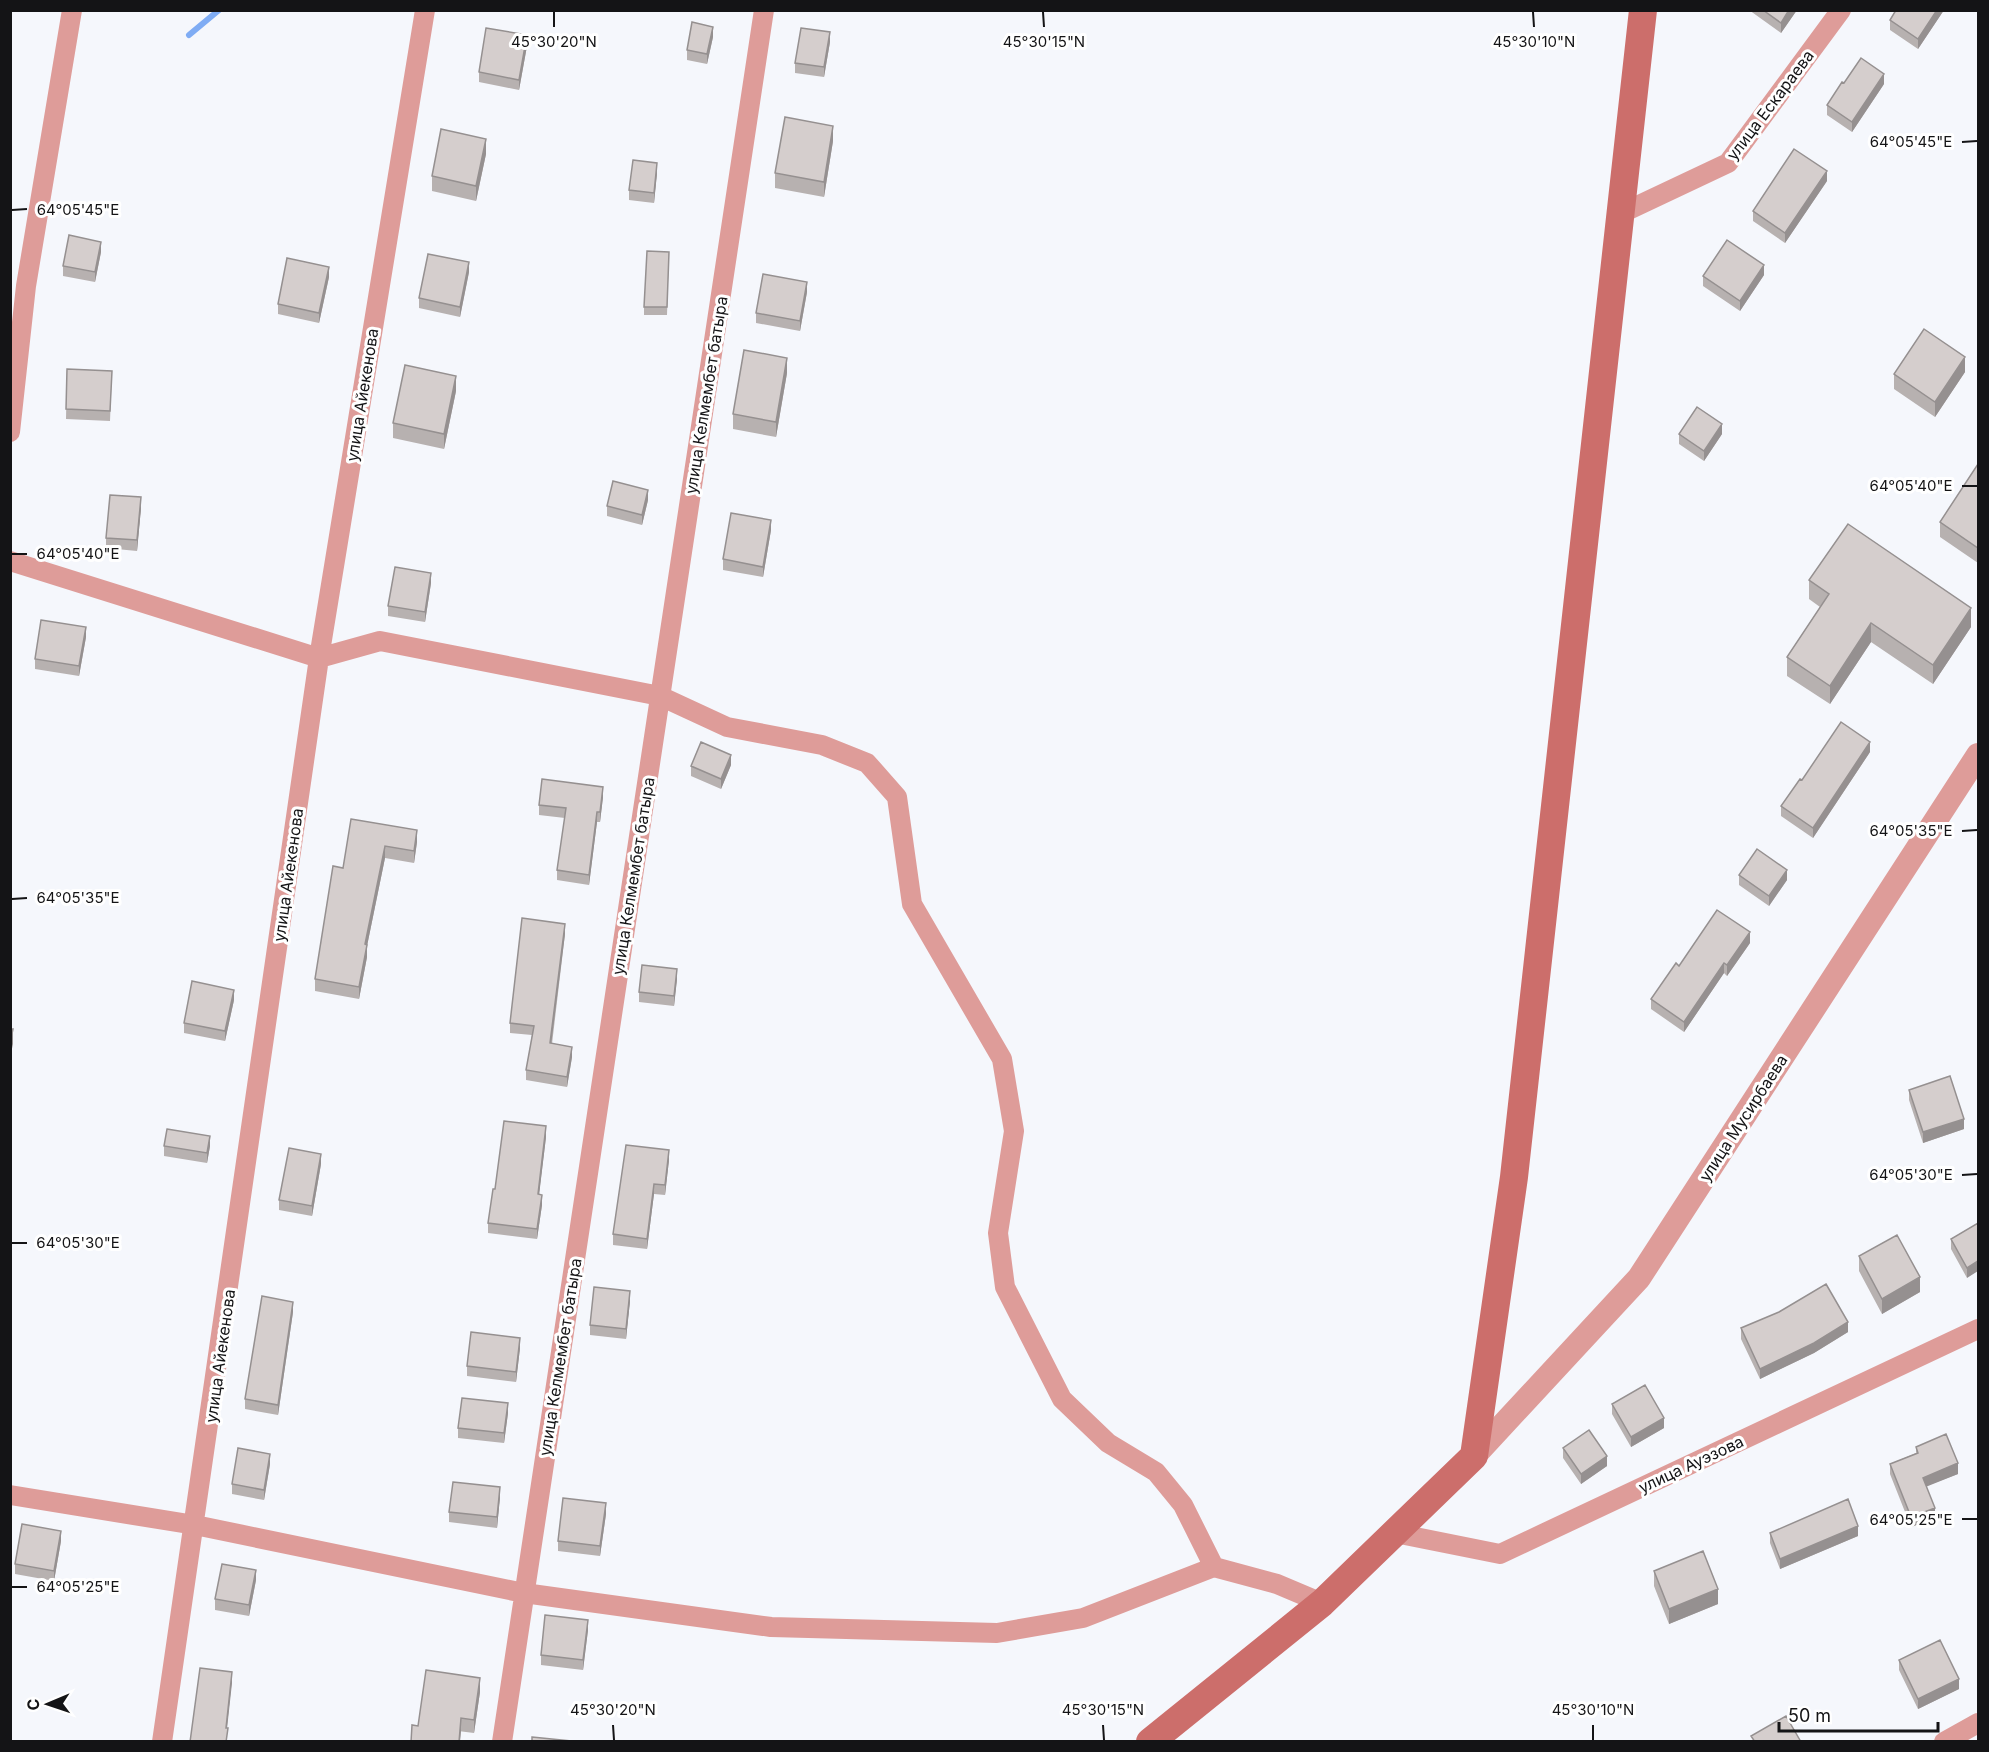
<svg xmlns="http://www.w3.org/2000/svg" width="1989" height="1752" viewBox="0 0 1989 1752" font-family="Inter,sans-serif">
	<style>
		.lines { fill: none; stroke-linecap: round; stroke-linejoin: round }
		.stream { stroke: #7facf4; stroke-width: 6 }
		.minor { stroke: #de9c99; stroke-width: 20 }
		.tertiary { stroke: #de9c99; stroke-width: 24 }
		.secondary { stroke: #cc6e6b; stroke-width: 28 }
		.wall { fill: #b7b1b0 }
		.shaded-wall { fill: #959090 }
		.building { fill: #d5cecd; stroke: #959090; stroke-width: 1.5 }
		.ticks { fill: none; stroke: #141416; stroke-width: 2 }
		.labels { text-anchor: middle; stroke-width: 6; stroke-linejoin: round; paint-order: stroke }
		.street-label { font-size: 16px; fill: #141416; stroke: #fff }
		.ticks-label { font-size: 15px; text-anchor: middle; fill: #141416; stroke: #fff; stroke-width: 6; stroke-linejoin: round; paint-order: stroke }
	</style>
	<rect width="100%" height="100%" fill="#f5f7fc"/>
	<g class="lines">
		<path class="stream" d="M 189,35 L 219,10"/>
		<path class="minor" d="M 1620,214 L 1728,163 L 1841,10
			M 10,432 L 26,286 L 72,10
			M 10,561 L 319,658 L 380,641 L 660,696 L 727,727 L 822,745 L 867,763 L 897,797 L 912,904 L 1002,1059 L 1014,1131 L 998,1233 L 1005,1287 L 1062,1399 L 1108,1443 L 1156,1472 L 1183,1505 L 1214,1567
			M 10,1495 L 195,1525 L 524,1593 L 771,1627 L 997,1633 L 1083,1618 L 1214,1567 L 1277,1584 L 1322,1603
			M 1395,1533 L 1500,1554 L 1978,1329
			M 162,1742 L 319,658 L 425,10
			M 502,1742 L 764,10
			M 1944,1742 L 1978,1723"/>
		<path class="tertiary" d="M 1474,1456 L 1639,1278 L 1978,755"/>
		<path class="secondary" d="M 1150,1742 L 1322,1603 L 1474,1456 L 1514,1177 L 1643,10"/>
	</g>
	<path class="wall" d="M 1749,10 L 1797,10 L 1781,33 Z
		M 1896,10 L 1944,10 L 1918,49 L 1890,30 L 1890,20 Z
		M 713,37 L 707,64 L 687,60 L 687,50 Z
		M 830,42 L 824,77 L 795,73 L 795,63 Z
		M 527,46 L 519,90 L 479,82 L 479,72 Z
		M 1884,84 L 1852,132 L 1827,115 L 1827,105 Z
		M 833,141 L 824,197 L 775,188 L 775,173 Z
		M 486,154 L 476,201 L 432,191 L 432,176 Z
		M 657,173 L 654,203 L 629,200 L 629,190 Z
		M 1827,181 L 1785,243 L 1753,221 L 1753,211 Z
		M 101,252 L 95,282 L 63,276 L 63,266 Z
		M 669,252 L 667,315 L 644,315 L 644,307 Z
		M 469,272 L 460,317 L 419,308 L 419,298 Z
		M 1764,275 L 1740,311 L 1703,286 L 1703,276 Z
		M 329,277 L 319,323 L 278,314 L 278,304 Z
		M 807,292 L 800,331 L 756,323 L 756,313 Z
		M 67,369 L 112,371 L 110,421 L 66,419 Z
		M 1965,372 L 1935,417 L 1894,389 L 1894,374 Z
		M 787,373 L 776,437 L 733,429 L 733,414 Z
		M 456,391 L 444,449 L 393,438 L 393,423 Z
		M 1679,434 L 1722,434 L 1704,461 L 1679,444 Z
		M 1978,464 L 1978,563 L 1940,537 L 1940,522 Z
		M 648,500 L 642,525 L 607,516 L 607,506 Z
		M 141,508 L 137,551 L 106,548 L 106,538 Z
		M 771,530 L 763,577 L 723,570 L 723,559 Z
		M 1809,580 L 1971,627 L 1933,684 L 1871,642 L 1830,704 L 1787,676 L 1787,657 L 1820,607 L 1809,599 Z
		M 431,583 L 425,622 L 388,616 L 388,606 Z
		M 86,637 L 79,676 L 35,669 L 35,659 Z
		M 1870,752 L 1813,838 L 1781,816 L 1781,806 L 1802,780 Z
		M 731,765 L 721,789 L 691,776 L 691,766 Z
		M 603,797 L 600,822 L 597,822 L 589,885 L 557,880 L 557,870 L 565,818 L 539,815 L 539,805 Z
		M 417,830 L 417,842 L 414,863 L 385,858 L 367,946 L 367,957 L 359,999 L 315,991 L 315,979 L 343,868 Z
		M 1739,875 L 1787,880 L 1769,906 L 1739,885 Z
		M 565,934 L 552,1044 L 572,1057 L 567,1087 L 526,1080 L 526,1070 L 532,1035 L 510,1033 L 510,1023 Z
		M 1750,943 L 1727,976 L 1724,973 L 1684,1032 L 1651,1009 L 1651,999 L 1679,966 Z
		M 677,979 L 674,1006 L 639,1002 L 639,992 Z
		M 234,1000 L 225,1041 L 184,1033 L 184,1023 Z
		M 1909,1090 L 1964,1129 L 1923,1143 L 1909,1100 Z
		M 546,1137 L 539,1194 L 542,1205 L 537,1239 L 488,1233 L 488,1223 L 495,1189 Z
		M 164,1146 L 210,1146 L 207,1163 L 164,1156 Z
		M 669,1160 L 665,1195 L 654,1194 L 647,1249 L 613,1245 L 613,1234 Z
		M 321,1164 L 312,1216 L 279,1210 L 279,1200 Z
		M 1978,1223 L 1967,1278 L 1951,1249 L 1951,1239 Z
		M 1859,1256 L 1920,1292 L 1882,1314 L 1859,1271 Z
		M 630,1301 L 626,1339 L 590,1335 L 590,1325 Z
		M 293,1312 L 278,1415 L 245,1409 L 245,1399 Z
		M 1741,1328 L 1848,1332 L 1814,1353 L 1760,1379 L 1741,1339 Z
		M 520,1348 L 516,1382 L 467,1376 L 467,1366 Z
		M 1612,1404 L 1664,1428 L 1631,1447 L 1612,1414 Z
		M 508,1413 L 504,1443 L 458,1438 L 458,1428 Z
		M 1916,1447 L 1958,1474 L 1926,1486 L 1935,1518 L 1911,1527 L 1890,1474 L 1890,1464 L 1916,1453 Z
		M 1563,1448 L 1607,1466 L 1581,1484 L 1563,1458 Z
		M 270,1464 L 264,1500 L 232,1494 L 232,1484 Z
		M 500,1497 L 497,1528 L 449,1522 L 449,1512 Z
		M 606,1514 L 600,1556 L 558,1551 L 558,1541 Z
		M 1770,1533 L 1858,1536 L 1780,1569 L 1770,1543 Z
		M 61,1541 L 54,1581 L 15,1574 L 15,1564 Z
		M 1654,1571 L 1718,1604 L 1669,1624 L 1654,1586 Z
		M 256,1580 L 249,1616 L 215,1610 L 215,1599 Z
		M 588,1630 L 583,1670 L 541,1665 L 541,1655 Z
		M 1899,1660 L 1959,1689 L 1918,1709 L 1899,1670 Z
		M 480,1692 L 474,1733 L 418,1726 Z"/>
	<path class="shaded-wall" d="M 1789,10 L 1797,10 L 1781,33 L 1781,23 Z
		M 1937,10 L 1944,10 L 1918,49 L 1918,39 Z
		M 713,27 L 713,37 L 707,64 L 707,54 Z
		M 830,32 L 830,42 L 824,77 L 824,67 Z
		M 527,35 L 527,46 L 519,90 L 519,80 Z
		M 1884,74 L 1884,84 L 1852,132 L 1852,122 Z
		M 833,126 L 833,141 L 824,197 L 824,182 Z
		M 486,139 L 486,154 L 476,201 L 476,186 Z
		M 657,163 L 657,173 L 654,203 L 654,193 Z
		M 1827,171 L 1827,181 L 1785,243 L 1785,233 Z
		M 101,242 L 101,252 L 95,282 L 95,272 Z
		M 469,262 L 469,272 L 460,317 L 460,307 Z
		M 1764,265 L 1764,275 L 1740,311 L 1740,301 Z
		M 329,267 L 329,277 L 319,323 L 319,313 Z
		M 807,282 L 807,292 L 800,331 L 800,321 Z
		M 1965,357 L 1965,372 L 1935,417 L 1935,402 Z
		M 787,358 L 787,373 L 776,437 L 776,422 Z
		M 456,376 L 456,391 L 444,449 L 444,434 Z
		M 1722,424 L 1722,434 L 1704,461 L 1704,451 Z
		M 648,490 L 648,500 L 642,525 L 642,515 Z
		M 141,497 L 141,508 L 137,551 L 137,540 Z
		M 771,520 L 771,530 L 763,577 L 763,567 Z
		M 431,573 L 431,583 L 425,622 L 425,612 Z
		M 1971,608 L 1971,627 L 1933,684 L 1933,665 Z
		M 1871,623 L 1871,642 L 1830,704 L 1830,686 Z
		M 86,627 L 86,637 L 79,676 L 79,666 Z
		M 1870,742 L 1870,752 L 1813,838 L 1813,828 Z
		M 731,755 L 731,765 L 721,789 L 721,779 Z
		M 603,787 L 603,797 L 600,822 L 600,812 Z
		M 597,812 L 597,822 L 589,885 L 589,875 Z
		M 417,830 L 417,842 L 414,863 L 414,851 Z
		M 385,846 L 385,858 L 367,946 L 367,957 L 359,999 L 359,987 L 365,944 Z
		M 1787,870 L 1787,880 L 1769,906 L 1769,896 Z
		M 565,924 L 565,934 L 550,1053 L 550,1043 Z
		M 1750,932 L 1750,943 L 1727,976 L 1727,965 Z
		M 1724,963 L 1724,973 L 1684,1032 L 1684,1022 Z
		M 677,969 L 677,979 L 674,1006 L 674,996 Z
		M 234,990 L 234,1000 L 225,1041 L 225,1031 Z
		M 13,1029 L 13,1044 L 10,1058 L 10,1043 Z
		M 572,1047 L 572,1057 L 567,1087 L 567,1077 Z
		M 1964,1119 L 1964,1129 L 1923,1143 L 1923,1132 Z
		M 546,1126 L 546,1137 L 538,1204 L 538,1194 Z
		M 210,1136 L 210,1146 L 207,1163 L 207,1153 Z
		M 669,1150 L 669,1160 L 665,1195 L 665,1185 Z
		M 321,1154 L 321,1164 L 312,1216 L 312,1206 Z
		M 654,1184 L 654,1194 L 647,1249 L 647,1239 Z
		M 542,1195 L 542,1205 L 537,1239 L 537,1229 Z
		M 1978,1261 L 1978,1271 L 1967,1278 L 1967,1268 Z
		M 1920,1277 L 1920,1292 L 1882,1314 L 1882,1299 Z
		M 630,1291 L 630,1301 L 626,1339 L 626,1329 Z
		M 293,1302 L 293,1312 L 278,1415 L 278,1405 Z
		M 1848,1322 L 1848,1332 L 1814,1353 L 1760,1379 L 1760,1369 Z
		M 520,1338 L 520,1348 L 516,1382 L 516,1372 Z
		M 508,1403 L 508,1413 L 504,1443 L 504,1433 Z
		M 1664,1418 L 1664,1428 L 1631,1447 L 1631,1437 Z
		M 270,1454 L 270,1464 L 264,1500 L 264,1490 Z
		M 1607,1456 L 1607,1466 L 1581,1484 L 1581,1474 Z
		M 1958,1463 L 1958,1474 L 1923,1488 L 1923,1478 Z
		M 500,1487 L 500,1497 L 497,1528 L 497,1517 Z
		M 606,1503 L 606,1514 L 600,1556 L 600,1546 Z
		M 1935,1508 L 1935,1518 L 1911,1527 L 1911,1517 Z
		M 1858,1526 L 1858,1536 L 1780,1569 L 1780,1559 Z
		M 61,1531 L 61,1541 L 54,1581 L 54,1571 Z
		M 256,1570 L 256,1580 L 249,1616 L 249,1605 Z
		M 1718,1589 L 1718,1604 L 1669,1624 L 1669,1609 Z
		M 588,1620 L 588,1630 L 583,1670 L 583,1660 Z
		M 232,1672 L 232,1683 L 226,1738 L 226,1728 Z
		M 480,1678 L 480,1692 L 474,1733 L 474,1720 Z
		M 1959,1679 L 1959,1689 L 1918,1709 L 1918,1699 Z
		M 461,1718 L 461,1731 L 460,1742 L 459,1742 Z"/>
	<path class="building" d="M 1763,10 L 1789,10 L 1781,23 Z
		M 1896,10 L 1937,10 L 1918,39 L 1890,20 Z
		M 692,22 L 713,27 L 707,54 L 687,50 Z
		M 486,28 L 527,35 L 519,80 L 479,72 Z
		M 801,28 L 830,32 L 824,67 L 795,63 Z
		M 1861,58 L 1884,74 L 1852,122 L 1827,105 L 1842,82 L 1844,83 Z
		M 785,117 L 833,126 L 824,182 L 775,173 Z
		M 441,129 L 486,139 L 476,186 L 432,176 Z
		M 1794,149 L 1827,171 L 1785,233 L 1753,211 Z
		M 633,160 L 657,163 L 654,193 L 629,190 Z
		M 69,235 L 101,242 L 95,272 L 63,266 Z
		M 1727,240 L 1764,265 L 1740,301 L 1703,276 Z
		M 647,251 L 669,252 L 667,307 L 644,307 Z
		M 428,254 L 469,262 L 460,307 L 419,298 Z
		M 287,258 L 329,267 L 319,313 L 278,304 Z
		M 763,274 L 807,282 L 800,321 L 756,313 Z
		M 1924,329 L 1965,357 L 1935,402 L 1894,374 Z
		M 744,350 L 787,358 L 776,422 L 733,414 Z
		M 405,365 L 456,376 L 444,434 L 393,423 Z
		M 67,369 L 112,371 L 110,411 L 66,409 Z
		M 1697,407 L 1722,424 L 1704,451 L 1679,434 Z
		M 1978,464 L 1978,548 L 1940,522 Z
		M 613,481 L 648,490 L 642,515 L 607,506 Z
		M 110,495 L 141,497 L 137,540 L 106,538 Z
		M 731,513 L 771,520 L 763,567 L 723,559 Z
		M 1848,524 L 1971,608 L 1933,665 L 1871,623 L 1830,686 L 1787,657 L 1829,594 L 1809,580 Z
		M 395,567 L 431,573 L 425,612 L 388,606 Z
		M 41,620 L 86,627 L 79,666 L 35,659 Z
		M 1841,722 L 1870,742 L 1813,828 L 1781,806 L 1800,779 L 1802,780 Z
		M 701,742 L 731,755 L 721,779 L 691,766 Z
		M 542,779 L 603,787 L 600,812 L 597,812 L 589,875 L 557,870 L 566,808 L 539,805 Z
		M 351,819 L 417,830 L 414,851 L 385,846 L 365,944 L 367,945 L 359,987 L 315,979 L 333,866 L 343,868 Z
		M 1757,849 L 1787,870 L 1769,896 L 1739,875 Z
		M 1717,910 L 1750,932 L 1727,965 L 1724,963 L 1684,1022 L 1651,999 L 1676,963 L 1679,966 Z
		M 522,918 L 565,924 L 550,1043 L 572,1047 L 567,1077 L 526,1070 L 534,1026 L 510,1023 Z
		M 642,965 L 677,969 L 674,996 L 639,992 Z
		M 192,981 L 234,990 L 225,1031 L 184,1023 Z
		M 10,1029 L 13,1029 L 10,1043 Z
		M 1950,1076 L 1964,1119 L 1923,1132 L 1909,1090 Z
		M 504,1121 L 546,1126 L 538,1194 L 542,1195 L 537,1229 L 488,1223 L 493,1189 L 495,1189 Z
		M 167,1129 L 210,1136 L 207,1153 L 164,1146 Z
		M 626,1145 L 669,1150 L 665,1185 L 654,1184 L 647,1239 L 613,1234 Z
		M 289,1148 L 321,1154 L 312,1206 L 279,1200 Z
		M 1978,1223 L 1978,1261 L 1967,1268 L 1951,1239 Z
		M 1897,1235 L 1920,1277 L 1882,1299 L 1859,1256 Z
		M 1826,1284 L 1848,1322 L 1814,1343 L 1760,1369 L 1741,1328 L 1779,1312 Z
		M 594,1287 L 630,1291 L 626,1329 L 590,1325 Z
		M 262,1296 L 293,1302 L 278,1405 L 245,1399 Z
		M 471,1332 L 520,1338 L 516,1372 L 467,1366 Z
		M 1645,1385 L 1664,1418 L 1631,1437 L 1612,1404 Z
		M 462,1398 L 508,1403 L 504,1433 L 458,1428 Z
		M 1589,1430 L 1607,1456 L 1581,1474 L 1563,1448 Z
		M 1946,1434 L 1958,1463 L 1923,1478 L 1935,1508 L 1911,1517 L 1890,1464 L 1918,1453 L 1916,1447 Z
		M 238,1448 L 270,1454 L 264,1490 L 232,1484 Z
		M 453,1482 L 500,1487 L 497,1517 L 449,1512 Z
		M 563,1498 L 606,1503 L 600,1546 L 558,1541 Z
		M 1848,1499 L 1858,1526 L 1780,1559 L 1770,1533 Z
		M 22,1524 L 61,1531 L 54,1571 L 15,1564 Z
		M 1703,1551 L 1718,1589 L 1669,1609 L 1654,1571 Z
		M 222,1564 L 256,1570 L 249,1605 L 215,1599 Z
		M 545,1615 L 588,1620 L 583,1660 L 541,1655 Z
		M 1940,1640 L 1959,1679 L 1918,1699 L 1899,1660 Z
		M 200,1668 L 232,1672 L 226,1728 L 228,1728 L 226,1742 L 190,1742 Z
		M 426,1670 L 480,1678 L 474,1720 L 461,1718 L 459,1742 L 411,1742 L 412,1725 L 418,1726 Z
		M 1786,1716 L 1801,1742 L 1755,1742 L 1751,1736 Z
		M 532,1737 L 571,1741 L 571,1742 L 532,1742 Z"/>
	<path class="ticks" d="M 554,12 L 554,27M 1043,12 L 1044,27M 1533,12 L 1534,27M 1962,142 L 1977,141M 12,210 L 27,209M 1962,486 L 1977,486M 12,554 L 27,554M 1962,831 L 1977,830M 12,899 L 27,898M 1962,1175 L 1977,1174M 12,1243 L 27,1243M 1962,1519 L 1977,1519M 12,1587 L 27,1587M 613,1725 L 614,1740M 1103,1725 L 1104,1740M 1593,1725 L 1593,1740"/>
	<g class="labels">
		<g class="street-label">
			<text transform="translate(1770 105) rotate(-53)" y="6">улица Ескараева</text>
			<text transform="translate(362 395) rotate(-81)" y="6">улица Айекенова</text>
			<text transform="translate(706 395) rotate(-81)" y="6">улица Келмембет батыра</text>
			<text transform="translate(288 875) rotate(-82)" y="6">улица Айекенова</text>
			<text transform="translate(633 876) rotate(-81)" y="6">улица Келмембет батыра</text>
			<text transform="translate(1743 1118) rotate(-57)" y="6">улица Мусирбаева</text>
			<text transform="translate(220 1356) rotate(-82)" y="6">улица Айекенова</text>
			<text transform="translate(560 1357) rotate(-81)" y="6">улица Келмембет батыра</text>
			<text transform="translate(1691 1464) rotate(-25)" y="6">улица Ауэзова</text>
		</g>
	</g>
	<g class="ticks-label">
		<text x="554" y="47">45°30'20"N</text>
		<text x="1044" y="47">45°30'15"N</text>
		<text x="1534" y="47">45°30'10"N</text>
		<text x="1911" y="147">64°05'45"E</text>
		<text x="78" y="215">64°05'45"E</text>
		<text x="1911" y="491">64°05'40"E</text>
		<text x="78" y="559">64°05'40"E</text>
		<text x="1911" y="836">64°05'35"E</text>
		<text x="78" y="903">64°05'35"E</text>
		<text x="1911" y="1180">64°05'30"E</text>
		<text x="78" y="1248">64°05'30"E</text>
		<text x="1911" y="1525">64°05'25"E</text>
		<text x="78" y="1592">64°05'25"E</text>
		<text x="613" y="1715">45°30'20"N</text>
		<text x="1103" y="1715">45°30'15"N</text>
		<text x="1593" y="1715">45°30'10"N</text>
	</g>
	<rect width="1989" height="1752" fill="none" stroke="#141416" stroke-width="24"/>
	<g transform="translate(48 1704) rotate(268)" stroke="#ffffff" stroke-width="4.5" paint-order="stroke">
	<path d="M0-4.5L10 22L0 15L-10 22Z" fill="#141416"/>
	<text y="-9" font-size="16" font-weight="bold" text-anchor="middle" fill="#141416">С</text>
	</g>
	<path d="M1779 1722v9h159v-9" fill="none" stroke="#141416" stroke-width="3"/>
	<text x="1788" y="1722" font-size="18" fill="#141416" stroke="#ffffff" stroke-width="4.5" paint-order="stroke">50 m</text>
</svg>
